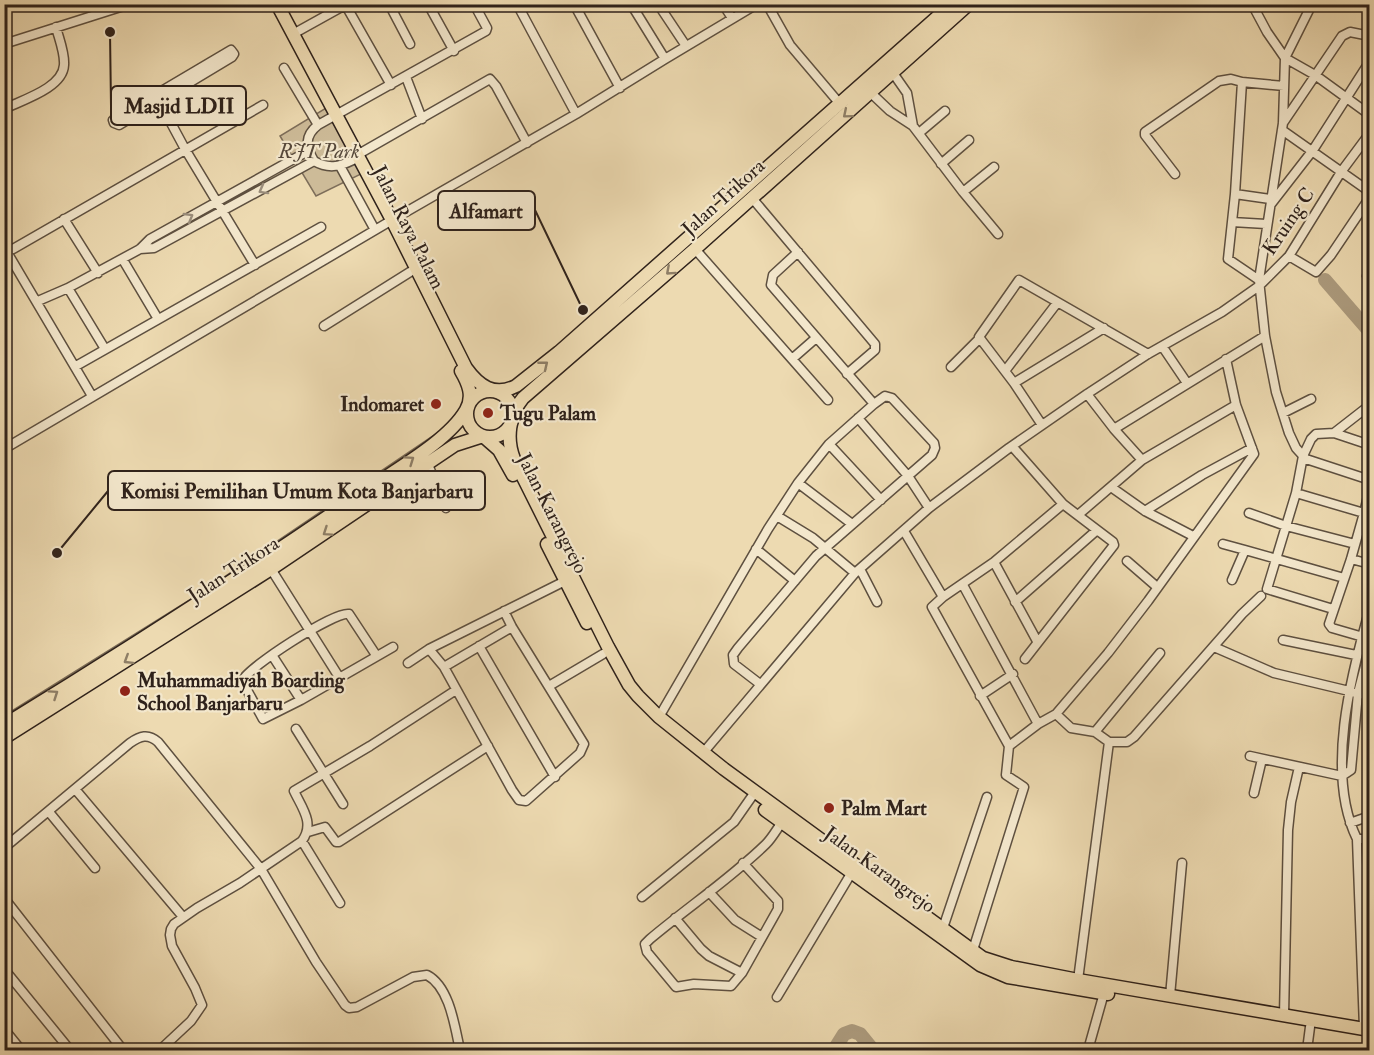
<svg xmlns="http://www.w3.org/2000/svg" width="1374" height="1055" viewBox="0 0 1374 1055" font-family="'IM FELL Double Pica',serif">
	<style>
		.green { fill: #cdbb98; stroke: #7e6e5a; stroke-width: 1.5 }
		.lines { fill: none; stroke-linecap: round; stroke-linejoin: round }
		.stream { stroke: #7a6b56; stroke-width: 2 }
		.river { stroke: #ac9b7e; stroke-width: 14 }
		.street-casing { stroke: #5e5040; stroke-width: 11 }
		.primary-casing { stroke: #2f221b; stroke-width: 15 }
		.street { stroke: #f3e7cc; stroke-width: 8 }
		.primary { stroke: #eddab1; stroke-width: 12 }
		.oneway { stroke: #8e7e66 }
		.oneway2 { stroke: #9b8e7c }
		.poi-dot { fill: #8f2418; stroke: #f3e7cc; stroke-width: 2 }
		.labels { text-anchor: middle; stroke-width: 4.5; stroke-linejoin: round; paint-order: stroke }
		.park-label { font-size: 20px; font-style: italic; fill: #56483a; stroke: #f3e7cc }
		.street-label { font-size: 20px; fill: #2f221b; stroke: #f3e7cc }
		.poi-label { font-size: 20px; font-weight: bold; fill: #2f221b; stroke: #f3e7cc; text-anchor: start }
		.leader { fill: none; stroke: #2f221b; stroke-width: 2 }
		.callout-dot { fill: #2f221b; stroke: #f3e7cc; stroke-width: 2 }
		.callout { fill: #f3e7cc; stroke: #2f221b; stroke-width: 2 }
		.callout-label { font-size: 21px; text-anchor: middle; font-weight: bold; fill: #2f221b }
	</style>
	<rect width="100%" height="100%" fill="#eddab1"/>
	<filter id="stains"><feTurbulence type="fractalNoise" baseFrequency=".00333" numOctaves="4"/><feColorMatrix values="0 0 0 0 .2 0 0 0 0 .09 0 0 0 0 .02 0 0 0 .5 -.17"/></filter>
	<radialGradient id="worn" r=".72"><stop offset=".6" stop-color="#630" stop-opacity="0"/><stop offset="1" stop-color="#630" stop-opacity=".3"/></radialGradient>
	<path class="green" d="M 326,108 L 361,174 L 316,196 L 280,136 Z"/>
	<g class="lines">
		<path class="stream" d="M 4,716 L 201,593 L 439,432"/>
		<path class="river" d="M 1325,280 L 1370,332
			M 834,1050 L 844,1034 L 852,1031 L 860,1034 L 873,1050"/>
		<g class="street-casing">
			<path id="street" d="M 345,4 L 391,85
				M 389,4 L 410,44
				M 428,4 L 454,51
				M 517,4 L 576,114
				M 574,4 L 620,88
				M 631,4 L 665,59
				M 658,4 L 686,46
				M 723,4 L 732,18
				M 767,4 L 790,45 L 840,104
				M 1252,4 L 1267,32 L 1285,58 L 1315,75 L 1370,115
				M 1312,4 L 1285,58 L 1283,123 L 1259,280 L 1265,336 L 1276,392 L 1289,433 L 1296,448 L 1306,459 L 1370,480
				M 293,34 L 347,4
				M 4,44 L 130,4
				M 231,50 L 234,54 L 232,57 L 119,125 L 114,123 L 113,120 L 116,118 Z
				M 284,68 L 318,125
				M 893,73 L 907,93 L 913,126
				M 406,77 L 422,119
				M 871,93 L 890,111 L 913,126 L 963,192 L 998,234
				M 157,97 L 185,149 L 255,265
				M 4,109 C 22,100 63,88 64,65 C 65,53 59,39 56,27
				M 1283,123 L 1342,36 L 1350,32 L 1370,36
				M 1282,130 L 1370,192
				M 919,133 L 945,111
				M 357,155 L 490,79 L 496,86 L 527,143
				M 353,160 C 339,167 328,169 314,161 C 306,147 304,136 318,125 L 486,31 L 487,28 L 474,4
				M 941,164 L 969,140
				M 340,166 L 375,230
				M 1175,174 L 1145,135 L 1145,132 L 1219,81 L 1231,79 L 1242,82
				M 963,192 L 994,167
				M 1235,194 L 1270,199
				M 752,198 L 875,344 L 875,350 L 847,374
				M 1271,204 L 1313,150 L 1370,61
				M 64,219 L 98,273
				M 392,220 L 576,114 L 665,59 L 757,4
				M 1232,222 L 1266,224
				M 4,247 L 92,396
				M 13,249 L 263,105
				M 140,249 L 154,248 L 314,161
				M 695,249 L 828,400
				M 1289,256 L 1316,272 L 1331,255 L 1370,197
				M 123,260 L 158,319
				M 1367,276 L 1370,272
				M 1259,280 L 1228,259 L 1235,194 L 1242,82 L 1284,86
				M 38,301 L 68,288
				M 324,326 L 410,272
				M 1162,346 L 1187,383
				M 105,349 L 68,288 L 140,249 L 150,239 L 308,151
				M 792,359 L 816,338
				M 76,366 L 321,227
				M 951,367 L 980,338
				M 1005,371 L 1057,303
				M 1014,383 L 1104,328
				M 1087,394 L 1114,429 L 1142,460
				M 1283,413 L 1311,399
				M 858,418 L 908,476 L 929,508
				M 1042,425 L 1014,383 L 979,337 L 1019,280 L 1148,354
				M 1114,429 L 1265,336
				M 1334,433 L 1370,445
				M 829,444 L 881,500
				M 1012,446 L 1063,504 L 1113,542 L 1114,545 L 1025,659
				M 4,449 L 387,223
				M 427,462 L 446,508
				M 798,483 L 852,524
				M 1111,487 L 1145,511 L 1193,536
				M 1370,488 L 1364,513 L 1351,559 L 1329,624 L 1332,628 L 1370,639
				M 1296,493 L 1364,513
				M 1145,511 L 1202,475 L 1252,448
				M 1249,513 L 1286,526 L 1355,544
				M 1078,515 L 1142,460 L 1236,405
				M 777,516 L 813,538 L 855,573
				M 904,531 L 943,597
				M 1223,544 L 1245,550
				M 756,549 L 795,581
				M 1351,559 L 1370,564
				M 1127,561 L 1157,587
				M 994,562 L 1037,641
				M 271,569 L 339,677
				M 860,569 L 877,602
				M 1232,580 L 1245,550 L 1344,578
				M 963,585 L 1038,724
				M 1015,602 L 1097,530
				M 1333,609 L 1267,589 L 1296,493 L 1303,456 L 1311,439 L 1316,434 L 1334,433 L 1370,405
				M 1283,640 L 1356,655
				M 479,646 L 555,777
				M 1214,647 L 1274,673 L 1370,696
				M 429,649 L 565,581
				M 272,655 L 301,700
				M 376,655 L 349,614 C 335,611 248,667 242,681 L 263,719 L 301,700 L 393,647
				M 408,663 L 429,649 L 444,667 L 512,790 L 519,800 L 526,801 L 580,753 L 584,744 L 512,627 L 504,611
				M 444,667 L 512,627
				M 760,684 L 734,664 L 733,655 L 738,648 L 816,556 L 932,455 L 935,448 L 934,443 L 892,398 L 885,396 L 874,404 L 771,285 L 773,275 L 798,252
				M 549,686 L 603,654
				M 980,696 L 1013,674
				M 1056,714 L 1108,653 L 1148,601 L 1254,454 L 1236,405 L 1226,359
				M 659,717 L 768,529 L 798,483 L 829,444 L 874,404
				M 296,729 L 343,804
				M 1095,732 L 1160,653
				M 1109,742 L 1127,742 L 1134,737 L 1242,614 L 1261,596
				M 1009,746 L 1038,724 L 1056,714 L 1071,728 L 1095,732 L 1109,742 L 1078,980
				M 703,753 L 855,573 L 929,508 L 1009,448 L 1087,394 L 1148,354 L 1222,312 L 1259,286 L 1289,256 L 1341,172 L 1370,133
				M 1250,756 L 1342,776 L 1351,770 L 1358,693 L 1370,647
				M 75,789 L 183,917
				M 1254,793 L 1262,759
				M 49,812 L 95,868
				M 1350,823 L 1370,816
				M 308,832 L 325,827 L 336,842 L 339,842 L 488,746
				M 1357,839 L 1370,839
				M 302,841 L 340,903
				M 4,848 L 130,743 C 140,736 148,733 158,742 L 261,869 L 316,962 L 345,1005 L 349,1008 L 357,1007 L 413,977 L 427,975 C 450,987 455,1028 460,1050
				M 743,863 L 778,901 L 778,909 L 742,973 L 731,986 L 694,984 L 676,987 L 647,952 L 645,944 L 650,939 C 688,907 730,879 766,844 C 772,838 777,829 782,822
				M 709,892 L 735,920 L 762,937
				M 642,897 L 734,822 L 755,792
				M 4,898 L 123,1050
				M 675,918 L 701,949 L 709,956 L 742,973
				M 943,928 L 987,797
				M 973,950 L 1024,787 L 1006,775 L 1009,746 L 932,607 L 943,597 L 994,562 L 1063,504
				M 4,969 L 70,1050
				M 1170,996 L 1182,863
				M 777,997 L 852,872
				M 1284,1015 L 1288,830 L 1291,802 L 1299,767
				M 1364,1028 L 1357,839 C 1325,774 1351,675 1370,608
				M 4,1029 L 21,1050
				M 160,1050 L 191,1021 L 202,1005 L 195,988 L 172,946 L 170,935 L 171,929 L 174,924 L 197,908 L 240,883 L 302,841 C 315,823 302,808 294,791 L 370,746 L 456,690
				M 1088,1050 L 1104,993
				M 1307,1050 L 1310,1027
				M 1367,1050 L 1370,1041"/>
		</g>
		<g class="primary-casing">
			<path id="primary" d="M 277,4 L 392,220 L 466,368 C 479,386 494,397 516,386 L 559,352 L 952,4
				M 969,4 L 695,249 L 523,398 C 509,415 506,439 514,459 L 608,647 L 629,685 L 638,696 L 659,717 L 724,769 L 983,958 L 1011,967 L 1078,980 L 1370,1030
				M467 414a23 23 0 1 1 46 0a23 23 0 1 1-46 0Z
				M 547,544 L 587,623
				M 4,725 C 128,649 249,571 368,489 C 397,469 449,440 466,410 C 474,396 468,383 461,371
				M 4,738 L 271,569 L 455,445 L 483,436 L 499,450 L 513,475
				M 765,810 L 980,965 L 1008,977 L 1108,994"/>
		</g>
		<use href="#street" class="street"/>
		<use href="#primary" class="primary"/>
	</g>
	<defs><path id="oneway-chevron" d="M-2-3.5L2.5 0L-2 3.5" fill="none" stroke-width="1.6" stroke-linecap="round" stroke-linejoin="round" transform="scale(1.5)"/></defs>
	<g class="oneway">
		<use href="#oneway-chevron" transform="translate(847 114) rotate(140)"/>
		<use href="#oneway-chevron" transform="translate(670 271) rotate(138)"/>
		<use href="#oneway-chevron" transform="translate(544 365) rotate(-39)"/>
		<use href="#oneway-chevron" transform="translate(410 460) rotate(-35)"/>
		<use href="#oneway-chevron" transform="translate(327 532) rotate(146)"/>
		<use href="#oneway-chevron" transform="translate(128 660) rotate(148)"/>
		<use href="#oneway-chevron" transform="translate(54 694) rotate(-34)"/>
	</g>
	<g class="oneway2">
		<use href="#oneway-chevron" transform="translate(263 190) rotate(151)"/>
		<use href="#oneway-chevron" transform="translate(189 217) rotate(-30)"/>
	</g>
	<g class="poi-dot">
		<circle cx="436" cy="404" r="6"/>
		<circle cx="488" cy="413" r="6"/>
		<circle cx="125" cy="691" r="6"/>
		<circle cx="829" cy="808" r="6"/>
	</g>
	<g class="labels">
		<g class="park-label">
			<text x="319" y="158">RJT Park</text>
		</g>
		<g class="street-label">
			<text transform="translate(723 197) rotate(-42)" y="7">Jalan Trikora</text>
			<text transform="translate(1288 221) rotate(-56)" y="7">Kruing C</text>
			<text transform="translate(409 227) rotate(63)" y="7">Jalan Raya Palam</text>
			<text transform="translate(553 513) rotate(63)" y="7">Jalan Karangrejo</text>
			<text transform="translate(233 569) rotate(-33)" y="7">Jalan Trikora</text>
			<text transform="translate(880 869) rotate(36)" y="7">Jalan Karangrejo</text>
		</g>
		<g class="poi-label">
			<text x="424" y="411" text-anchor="end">Indomaret</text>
			<text x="500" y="420">Tugu Palam</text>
			<text x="137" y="687">Muhammadiyah Boarding<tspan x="137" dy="23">School Banjarbaru</tspan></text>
			<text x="841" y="815">Palm Mart</text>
		</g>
	</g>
	<path class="leader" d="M110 32L111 106M583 310L535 210M57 553L108 491"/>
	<g class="callout-dot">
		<circle cx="110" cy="32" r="6"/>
		<circle cx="583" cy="310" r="6"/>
		<circle cx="57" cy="553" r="6"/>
	</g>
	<g class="callout">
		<rect x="111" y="86" width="135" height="39" rx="6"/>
		<rect x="438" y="191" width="97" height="39" rx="6"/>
		<rect x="108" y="471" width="377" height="39" rx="6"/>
	</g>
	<g class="callout-label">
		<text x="179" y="113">Masjid LDII</text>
		<text x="486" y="218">Alfamart</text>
		<text x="297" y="498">Komisi Pemilihan Umum Kota Banjarbaru</text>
	</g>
	<rect width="1374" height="1055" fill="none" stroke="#eddab1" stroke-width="24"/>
	<rect x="6" y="6" width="1362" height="1043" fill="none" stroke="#2f221b" stroke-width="3"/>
	<rect x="12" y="12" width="1350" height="1031" fill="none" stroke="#2f221b" stroke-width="1.5"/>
	<rect width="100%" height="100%" filter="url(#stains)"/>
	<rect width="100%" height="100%" fill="url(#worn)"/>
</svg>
